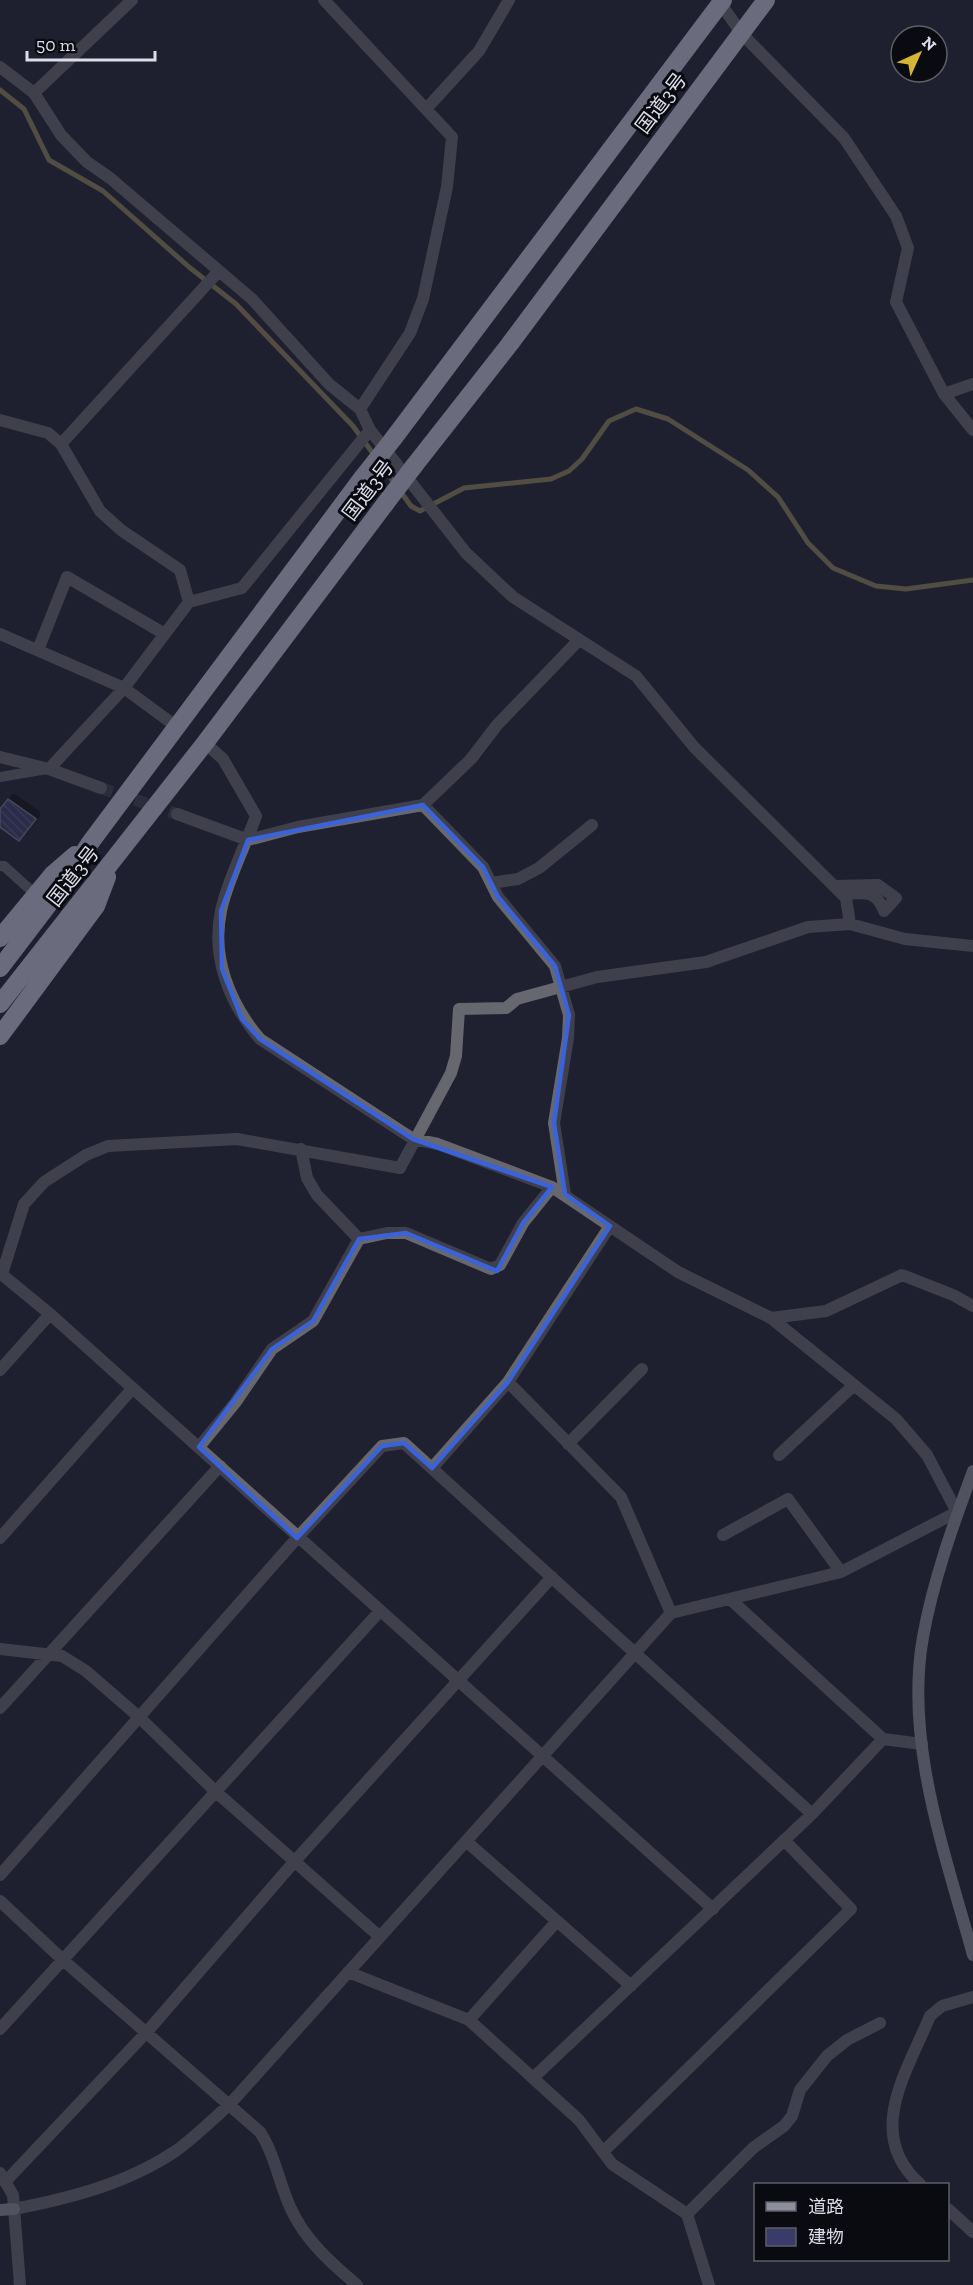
<svg xmlns="http://www.w3.org/2000/svg" width="973" height="2285" viewBox="0 0 973 2285" font-family="'Zilla Slab','Noto Sans JP',serif">
	<style>
		.lines { fill: none; stroke-linecap: round; stroke-linejoin: round }
		.stream { stroke: #8e835b; stroke-width: 5 }
		.building { fill: url(#building-back-hatch); stroke: #77788c; stroke-width: 1.5; filter: url(#shadow) }
		.street-tunnel { stroke: #3b3c4c; stroke-width: 12; stroke-dasharray: 12 6; stroke-linecap: butt }
		.lane { stroke: #66676f; stroke-width: 10 }
		.street { stroke: #66676f; stroke-width: 12 }
		.secondary { stroke: #8d8e9c; stroke-width: 12 }
		.highway { stroke: #c6c8dd; stroke-width: 18 }
		.highway-bridge { stroke: #c6c8dd; stroke-width: 18 }
		.marked { fill: none; stroke: #3a63da; stroke-width: 4.5; stroke-linejoin: round }
		.labels { text-anchor: middle; stroke-width: 6; stroke-linejoin: round; paint-order: stroke }
		.street-label { font-size: 20px; fill: #dcdde8; stroke: #0a0a11 }
	</style>
	<defs>
		<pattern id="building-back-hatch" width="6" height="6" patternUnits="userSpaceOnUse" patternTransform="scale(1.5)"><rect width="6" height="6" fill="#3a3a6b"/><path d="M-1 5l2 2M0 0l6 6M5-1l2 2" fill="none" stroke="#565680"/></pattern>
		<filter id="shadow"><feDropShadow dx="5.5" dy="-5.5" stdDeviation="0" flood-color="#0009"/></filter>
	</defs>
	<rect width="100%" height="100%" fill="#1f2030"/>
	<g class="lines">
		<path class="stream" d="M 0,90 L 24,109 L 49,160 L 103,191 L 189,267 L 236,304 L 353,426 L 411,506 L 420,511 L 464,488 L 551,479 L 569,471 L 582,459 L 609,421 L 636,409 L 668,419 L 748,470 L 778,497 L 808,543 L 833,568 L 876,586 L 906,589 L 973,580"/>
	</g>
	<path class="building" d="M 8,799 L 36,819 L 19,841 L 0,827 L 0,809 Z"/>
	<g class="lines">
		<path class="street-tunnel" d="M 101,788 L 177,814"/>
		<path class="lane" d="M 0,777 L 47,769
			M 0,866 L 4,866 L 36,895"/>
		<path class="street" d="M 324,0 L 452,137 L 447,187 L 423,299 L 410,333 L 360,409
			M 718,0 L 742,34 L 844,138 L 896,216 L 908,248 L 896,302 L 944,394 L 973,430
			M 0,67 L 34,93 L 61,135 L 87,162 L 110,178 L 252,299 L 329,384 L 360,409 L 370,430 L 466,553 L 513,597 L 636,676 L 694,747 L 846,898 L 850,924
			M 34,93 L 132,0
			M 427,108 L 479,51 L 509,0
			M 944,394 L 973,384
			M 0,420 L 48,433 L 61,444 L 100,511 L 121,530 L 180,570 L 189,602
			M 61,444 L 218,272
			M 0,634 L 124,688 L 177,727
			M 38,650 L 67,577 L 163,633
			M 0,757 L 49,769 L 101,788
			M 49,769 L 124,688 L 189,602 L 242,588 L 370,430
			M 423,805 L 483,867 L 498,897 L 555,966 L 569,1015 L 568,1038 L 554,1123 L 565,1194
			M 177,814 L 248,840 L 298,827 L 423,805 L 471,759 L 497,725 L 578,641
			M 491,883 L 518,879 L 539,868 L 592,825
			M 835,886 L 878,885 L 896,898 L 884,911 C 876,889 864,893 843,894
			M 359,1239 L 387,1233 L 406,1233 L 491,1269 L 500,1265 L 523,1223 L 552,1187
			M 0,1273 L 50,1314 L 713,1909
			M 2,1274 L 24,1204 L 44,1182 L 86,1155 L 108,1146 L 237,1139 L 400,1168 L 451,1073 L 456,1056 L 459,1009 L 506,1008 L 517,999 L 597,977 L 706,962 L 808,927 L 850,924 L 905,939 L 973,946
			M 771,1318 L 826,1311 L 902,1275 L 953,1295 L 973,1306
			M 0,1370 L 50,1314
			M 508,1382 L 621,1497 L 671,1613
			M 568,1444 L 642,1369
			M 199,1447 L 235,1403 L 272,1349 L 313,1321 L 359,1239 L 317,1195 L 307,1178 L 301,1149
			M 779,1455 L 854,1385
			M 432,1468 L 508,1382 L 610,1226
			M 723,1535 L 788,1499 L 841,1572
			M 0,1538 L 132,1389
			M 730,1599 L 883,1739
			M 0,1649 L 62,1656 L 86,1671 L 139,1717 L 216,1792 L 380,1937
			M 0,1708 L 220,1466
			M 467,1842 L 631,1986
			M 0,1875 L 297,1538 L 382,1446 L 404,1443 L 812,1814
			M 0,1901 L 63,1960 L 260,2132 C 275,2155 279,2183 291,2209 C 305,2240 331,2263 357,2285
			M 348,1972 L 469,2020 L 579,2120 L 612,2164 L 687,2214 L 709,2285
			M 469,2020 L 557,1921
			M 0,2029 L 380,1611
			M 534,2077 L 812,1814 L 883,1739 L 922,1744
			M 605,2150 L 851,1909 L 784,1840
			M 0,2173 L 13,2195 L 20,2285
			M 5,2182 L 146,2033 L 294,1862 L 552,1577
			M 920,2184 C 864,2134 907,2072 930,2016 L 942,2006 L 973,1997
			M 14,2209 C 71,2198 129,2183 177,2150 C 195,2137 212,2120 229,2105 L 671,1613 L 841,1572 L 957,1512 L 927,1455 L 896,1419 L 771,1318 L 678,1272 L 552,1187 L 438,1144 L 413,1139 L 260,1039 C 230,1004 211,958 221,911 C 226,884 246,844 256,816 L 223,759 L 205,743
			M 948,2209 L 973,2232
			M 687,2214 L 753,2148 L 784,2126 L 792,2116 L 800,2090 L 827,2056 L 847,2040 L 880,2023"/>
		<path class="secondary" d="M 973,1471 C 953,1525 933,1581 923,1637 C 904,1742 946,1856 973,1955
			M 0,2210 L 14,2209"/>
		<path class="highway" d="M 393,439 L 723,0
			M 414,466 L 509,345 L 766,0
			M 0,938 L 53,874 L 75,855
			M 0,968 L 61,888 L 90,843 L 363,477
			M 0,1004 L 205,743 L 385,504
			M 0,1036 L 96,906 L 107,877"/>
		<path class="highway-bridge" d="M 363,477 L 393,439
			M 385,504 L 414,466"/>
	</g>
	<path d="M0 0H973V2285H0ZM 423,805 L 483,867 L 498,897 L 555,966 L 569,1015 L 554,1123 L 565,1194 L 610,1226 L 508,1382 L 432,1468 L 404,1443 L 382,1446 L 297,1538 L 199,1447 L 272,1349 L 313,1321 L 359,1239 L 406,1233 L 497,1271 L 523,1223 L 552,1187 L 413,1139 L 260,1039 L 242,1019 L 222,969 L 221,911 L 248,840 Z" fill="#1f2030" fill-opacity=".55" fill-rule="evenodd"/>
	<path class="marked" d="M 423,805 L 483,867 L 498,897 L 555,966 L 569,1015 L 554,1123 L 565,1194 L 610,1226 L 508,1382 L 432,1468 L 404,1443 L 382,1446 L 297,1538 L 199,1447 L 272,1349 L 313,1321 L 359,1239 L 406,1233 L 497,1271 L 523,1223 L 552,1187 L 413,1139 L 260,1039 L 242,1019 L 222,969 L 221,911 L 248,840 Z"/>
	<g class="labels">
		<g class="street-label">
			<text transform="translate(661 103) rotate(-53)" y="7">国道3号</text>
			<text transform="translate(368 490) rotate(-53)" y="7">国道3号</text>
			<text transform="translate(73 876) rotate(-52)" y="7">国道3号</text>
		</g>
	</g>
	<rect x="754" y="2183" width="195" height="78" fill="#0a0a11" stroke="#5e5e67" stroke-width="1.5"/>
	<rect x="766" y="2202" width="30" height="9" fill="#8d8e9c" stroke="#5e5e67" stroke-width="1.5"/>
	<text x="808" y="2213" font-size="18" fill="#dcdde8">道路</text>
	<rect x="766" y="2228" width="30" height="18" fill="#3a3a6b" stroke="#5e5e67" stroke-width="1.5"/>
	<text x="808" y="2243" font-size="18" fill="#dcdde8">建物</text>
	<g transform="translate(919 54) rotate(45)"><circle r="28" fill="#0a0a11" stroke="#5e5e67" stroke-width="1.5"/>
	<path d="M0-4.5L10 22L0 15L-10 22Z" fill="#d5b535"/>
	<text y="-9" font-size="16" font-weight="bold" text-anchor="middle" fill="#dcdde8">N</text>
	</g>
	<path d="M27 51v9h128v-9" fill="none" stroke="#dcdde8" stroke-width="3"/>
	<text x="36" y="51" font-size="18" fill="#dcdde8" stroke="#0a0a11" stroke-width="4.5" paint-order="stroke">50 m</text>
</svg>
